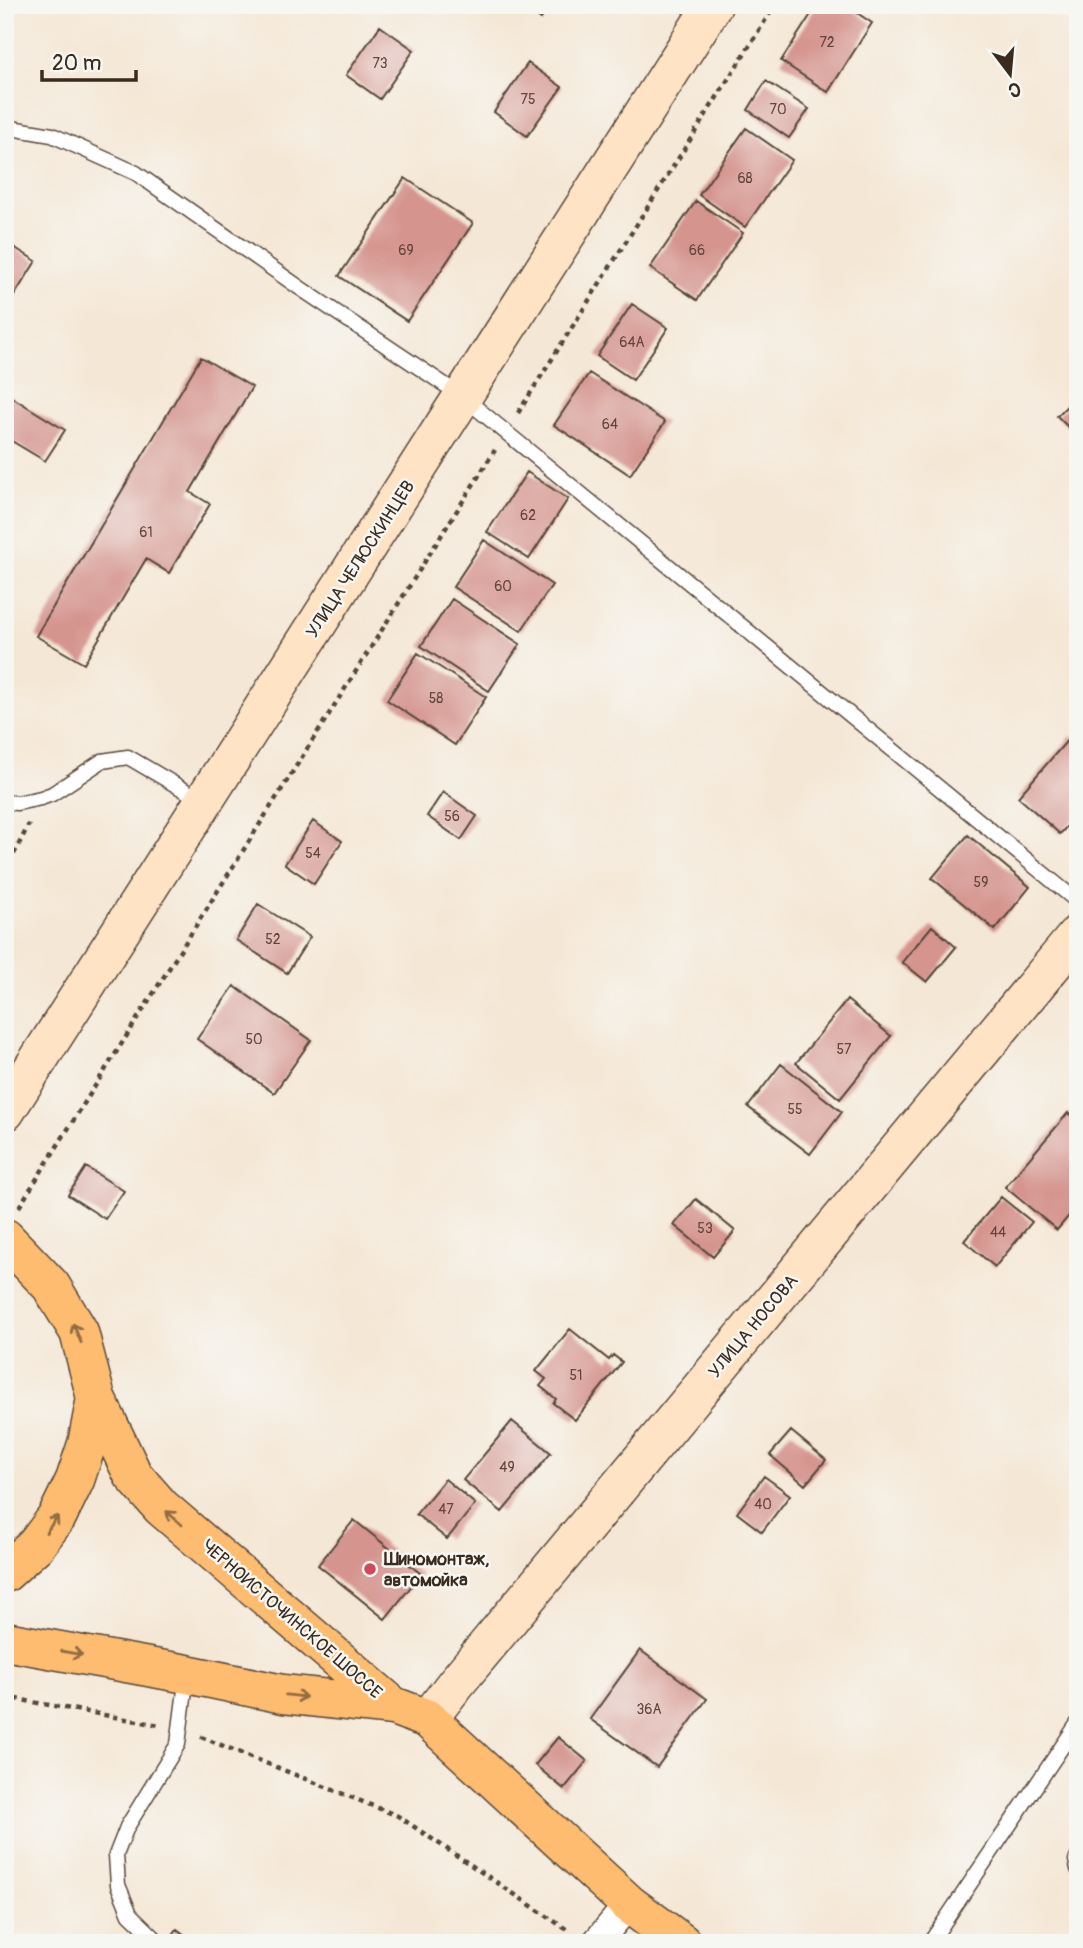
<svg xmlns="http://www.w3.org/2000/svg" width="1083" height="1948" viewBox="0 0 1083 1948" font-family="Pangolin,sans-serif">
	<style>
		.building { fill: #d5948e }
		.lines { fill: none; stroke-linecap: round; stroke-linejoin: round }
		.lane-casing { stroke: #574639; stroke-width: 17 }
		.street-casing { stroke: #574639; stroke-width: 31 }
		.secondary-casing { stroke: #574639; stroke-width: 41 }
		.primary-casing { stroke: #574639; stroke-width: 41 }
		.path { stroke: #574639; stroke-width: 4.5; stroke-dasharray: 5 5; stroke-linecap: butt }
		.lane { stroke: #fff; stroke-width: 14 }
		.street { stroke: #fff; stroke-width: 28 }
		.secondary { stroke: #fee4c5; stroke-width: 38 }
		.primary { stroke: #fdbc6f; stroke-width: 38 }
		.oneway { stroke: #926c42 }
		.poi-dot { fill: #d1495b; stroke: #f6f6f2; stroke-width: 2.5 }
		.labels { text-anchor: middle; stroke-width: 5; stroke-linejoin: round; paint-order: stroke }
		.number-label { font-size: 14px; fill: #62443a }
		.street-label { font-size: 18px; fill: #3b2a1e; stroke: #f6f6f2 }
		.poi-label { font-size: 18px; font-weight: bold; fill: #3b2a1e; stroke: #f6f6f2; text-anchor: start }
	</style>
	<rect width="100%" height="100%" fill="#f6f6f2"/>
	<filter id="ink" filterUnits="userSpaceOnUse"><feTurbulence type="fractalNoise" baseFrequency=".0143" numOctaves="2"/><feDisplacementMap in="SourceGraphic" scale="14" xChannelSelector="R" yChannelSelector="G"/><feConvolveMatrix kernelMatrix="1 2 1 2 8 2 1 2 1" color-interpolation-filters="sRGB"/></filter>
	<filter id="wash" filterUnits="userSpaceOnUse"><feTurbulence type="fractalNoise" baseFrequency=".00686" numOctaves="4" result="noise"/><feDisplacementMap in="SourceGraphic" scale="28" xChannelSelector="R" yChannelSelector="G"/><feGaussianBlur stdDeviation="1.57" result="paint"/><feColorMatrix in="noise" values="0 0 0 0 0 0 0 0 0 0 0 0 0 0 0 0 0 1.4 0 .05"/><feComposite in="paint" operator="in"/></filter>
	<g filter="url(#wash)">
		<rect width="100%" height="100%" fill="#f5e7d5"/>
		<g id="blocks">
			<path class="building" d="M 522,5 L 550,5 L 541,19 Z
				M 817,5 L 845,5 L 872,23 L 828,92 L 781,61 Z
				M 380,26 L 414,50 L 380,99 L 346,75 Z
				M 528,63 L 562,87 L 527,136 L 494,112 Z
				M 766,81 L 809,109 L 789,138 L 748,110 Z
				M 746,128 L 792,160 L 745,227 L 699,195 Z
				M 405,178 L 473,223 L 407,321 L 339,276 Z
				M 696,201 L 743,233 L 697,300 L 650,268 Z
				M 9,244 L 36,261 L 5,310 L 5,251 Z
				M 632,304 L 668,328 L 633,380 L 597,356 Z
				M 201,357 L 252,387 L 190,492 L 210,504 L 169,573 L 146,559 L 84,664 L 36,636 Z
				M 589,373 L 665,422 L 630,475 L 554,425 Z
				M 5,393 L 65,430 L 45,461 L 5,437 Z
				M 1078,395 L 1078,437 L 1057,416 Z
				M 527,472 L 568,499 L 529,559 L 487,532 Z
				M 484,540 L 552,585 L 521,631 L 453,587 Z
				M 452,599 L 520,644 L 489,691 L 421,646 Z
				M 418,653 L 486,697 L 455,745 L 387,700 Z
				M 1071,736 L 1078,742 L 1078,814 L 1060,834 L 1018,797 Z
				M 443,792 L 477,816 L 461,840 L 427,816 Z
				M 313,821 L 342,841 L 314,884 L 285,864 Z
				M 968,835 L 1030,887 L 995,930 L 932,878 Z
				M 258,904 L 310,937 L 287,973 L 236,940 Z
				M 932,926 L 956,947 L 927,982 L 902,962 Z
				M 234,986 L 311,1040 L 274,1093 L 197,1039 Z
				M 847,1000 L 891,1036 L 840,1099 L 796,1063 Z
				M 781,1064 L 842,1112 L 810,1154 L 748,1107 Z
				M 1068,1113 L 1078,1121 L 1078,1205 L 1057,1230 L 1005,1187 Z
				M 86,1167 L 124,1191 L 105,1219 L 68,1195 Z
				M 1001,1197 L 1032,1222 L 995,1267 L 964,1241 Z
				M 696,1199 L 735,1231 L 713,1257 L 674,1225 Z
				M 570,1329 L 609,1360 L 613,1355 L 622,1362 L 575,1420 L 553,1403 L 556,1399 L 540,1386 L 546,1379 L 536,1371 Z
				M 512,1421 L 551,1453 L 502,1512 L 463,1480 Z
				M 791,1431 L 826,1460 L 805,1485 L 770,1455 Z
				M 764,1476 L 790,1495 L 762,1532 L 737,1513 Z
				M 445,1479 L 475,1504 L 447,1539 L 416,1514 Z
				M 354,1520 L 421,1574 L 385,1619 L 318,1565 Z
				M 640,1650 L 707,1699 L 657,1767 L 590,1719 Z
				M 558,1737 L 587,1761 L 564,1789 L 535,1765 Z
				M 177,1929 L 195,1943 L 167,1943 Z"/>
		</g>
	</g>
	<g filter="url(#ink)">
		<use href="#blocks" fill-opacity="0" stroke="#574639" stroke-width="2"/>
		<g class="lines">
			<g class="lane-casing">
				<path id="lane" d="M 5,127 L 52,135 L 136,173 L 300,288 L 463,397 L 1078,902
					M 5,802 L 17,803 L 41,798 L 52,794 L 102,761 L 128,757 L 203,801
					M 1078,1857 L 1076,1860 L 1078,1869
					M 160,1943 L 130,1914 L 118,1885 L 116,1855 L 127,1827 L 178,1744 L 187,1675
					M 930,1943 L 1078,1723"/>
			</g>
			<g class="street-casing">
				<path id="street" d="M 596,1943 L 629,1904"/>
			</g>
			<g class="secondary-casing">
				<path id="secondary" d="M 5,1112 L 713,5
					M 428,1719 L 456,1683 L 1078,934"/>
			</g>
			<g class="primary-casing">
				<path id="primary" d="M 5,1238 L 51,1286 L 79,1332 L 96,1398 L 87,1444 L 75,1480 L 57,1517 L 36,1545 L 5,1573
					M 96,1398 L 133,1475 L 161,1507 L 393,1706 L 428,1719 L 629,1904 L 682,1943
					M 5,1641 L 187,1674 L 283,1694 L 393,1706"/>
			</g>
			<path class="path" d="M 518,413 L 775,5
				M 5,872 L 29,824
				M 19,1207 L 495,450
				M 5,1697 L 159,1725
				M 201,1737 L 398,1816 L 569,1931"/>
			<use href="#lane" class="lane"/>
			<use href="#street" class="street"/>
			<use href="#secondary" class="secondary"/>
			<use href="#primary" class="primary"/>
		</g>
		<defs><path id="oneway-shaft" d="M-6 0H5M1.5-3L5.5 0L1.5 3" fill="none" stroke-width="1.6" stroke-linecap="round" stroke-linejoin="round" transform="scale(1.75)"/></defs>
		<g class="oneway">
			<use href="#oneway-shaft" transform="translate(77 1333) rotate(-113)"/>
			<use href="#oneway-shaft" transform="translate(174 1518) rotate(-139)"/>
			<use href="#oneway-shaft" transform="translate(52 1524) rotate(-55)"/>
			<use href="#oneway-shaft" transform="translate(72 1653) rotate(10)"/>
			<use href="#oneway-shaft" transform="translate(296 1696) rotate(6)"/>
		</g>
	</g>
	<circle class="poi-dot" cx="370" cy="1569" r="7"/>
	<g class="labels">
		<g class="number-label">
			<text x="827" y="47">72</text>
			<text x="380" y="68">73</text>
			<text x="528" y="104">75</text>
			<text x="778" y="114">70</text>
			<text x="745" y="183">68</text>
			<text x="406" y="255">69</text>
			<text x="697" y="255">66</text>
			<text x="632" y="347">64А</text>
			<text x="610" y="429">64</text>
			<text x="528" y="520">62</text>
			<text x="146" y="537">61</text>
			<text x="503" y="591">60</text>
			<text x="436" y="703">58</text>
			<text x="452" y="821">56</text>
			<text x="313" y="858">54</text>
			<text x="981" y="887">59</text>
			<text x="273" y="944">52</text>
			<text x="254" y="1044">50</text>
			<text x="844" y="1054">57</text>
			<text x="795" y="1114">55</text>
			<text x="705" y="1233">53</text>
			<text x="998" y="1237">44</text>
			<text x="576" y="1380">51</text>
			<text x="507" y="1472">49</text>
			<text x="763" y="1509">40</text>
			<text x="446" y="1514">47</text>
			<text x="649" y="1714">36А</text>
		</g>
		<g class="street-label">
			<text transform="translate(360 559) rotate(-57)" y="6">УЛИЦА ЧЕЛЮСКИНЦЕВ</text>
			<text transform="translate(753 1326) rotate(-50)" y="6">УЛИЦА НОСОВА</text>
			<text transform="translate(292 1619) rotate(41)" y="6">ЧЕРНОИСТОЧИНСКОЕ ШОССЕ</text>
		</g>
		<g class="poi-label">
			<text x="384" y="1565">Шиномонтаж,<tspan x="384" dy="21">автомойка</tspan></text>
		</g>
	</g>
	<rect width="1083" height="1948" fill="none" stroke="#f6f6f2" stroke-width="28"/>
	<g transform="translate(1010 74) rotate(164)" stroke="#f6f6f2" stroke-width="5" paint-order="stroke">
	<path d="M0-5L12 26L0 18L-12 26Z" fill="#3b2a1e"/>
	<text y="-10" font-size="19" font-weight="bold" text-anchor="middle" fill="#3b2a1e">С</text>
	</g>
	<path d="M42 70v10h94v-10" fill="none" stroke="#3b2a1e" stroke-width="3.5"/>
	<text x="52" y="70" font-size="21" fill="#3b2a1e" stroke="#f6f6f2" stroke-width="5" paint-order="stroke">20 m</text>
</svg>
